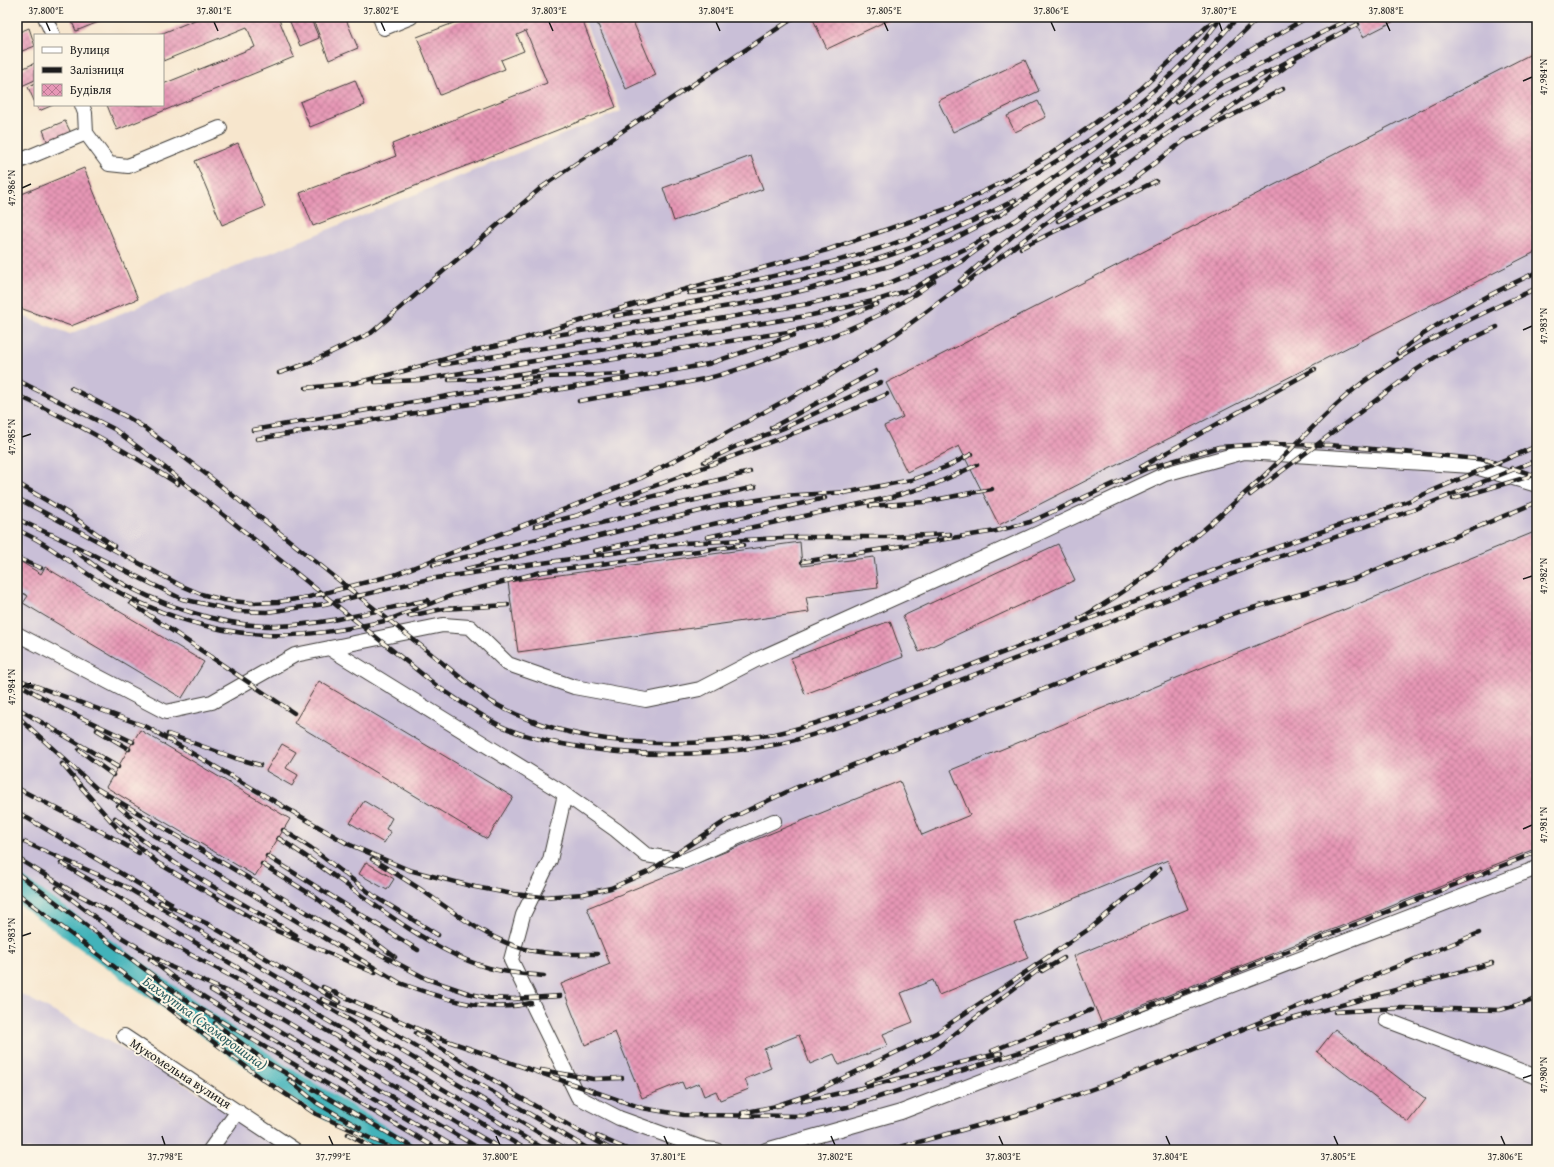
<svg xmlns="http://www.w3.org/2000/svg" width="1554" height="1167" viewBox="0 0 1554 1167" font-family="'Gentium Book Plus',serif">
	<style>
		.industrial { fill: #c9bfd7 }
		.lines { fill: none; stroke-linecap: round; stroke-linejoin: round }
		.river { stroke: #43b3ba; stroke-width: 25 }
		.building { fill: url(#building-cross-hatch) }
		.minor-casing { stroke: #3d3a37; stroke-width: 16 }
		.minor { stroke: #fff; stroke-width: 14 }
		.rail-casing { stroke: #1c1c1c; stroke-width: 4.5 }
		.rail { stroke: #fcf5e5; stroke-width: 3; stroke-dasharray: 9; stroke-linecap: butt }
		.ticks { fill: none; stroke: #1c1c1c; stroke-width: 1.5 }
		.labels { text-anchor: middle; stroke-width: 4; stroke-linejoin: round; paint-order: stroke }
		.street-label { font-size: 13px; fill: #1c1c1c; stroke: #fcf5e5 }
		.water-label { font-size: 14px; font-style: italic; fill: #2e6063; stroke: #fcf5e5 }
		.neatline { fill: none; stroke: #1c1c1c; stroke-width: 1.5 }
		.ticks-label { font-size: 10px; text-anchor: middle; fill: #1c1c1c }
	</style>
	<defs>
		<pattern id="building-cross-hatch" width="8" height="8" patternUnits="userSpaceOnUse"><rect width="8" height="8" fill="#e797b6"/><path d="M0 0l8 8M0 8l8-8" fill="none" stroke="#ba7a93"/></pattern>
	</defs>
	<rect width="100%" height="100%" fill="#fcf5e5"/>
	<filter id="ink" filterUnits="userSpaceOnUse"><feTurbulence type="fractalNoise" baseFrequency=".025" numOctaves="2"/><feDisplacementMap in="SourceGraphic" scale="8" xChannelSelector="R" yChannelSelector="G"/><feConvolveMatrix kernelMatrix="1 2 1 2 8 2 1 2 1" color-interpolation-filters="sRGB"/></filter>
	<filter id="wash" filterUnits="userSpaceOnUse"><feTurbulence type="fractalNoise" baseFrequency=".012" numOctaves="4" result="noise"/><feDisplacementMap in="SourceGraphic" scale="16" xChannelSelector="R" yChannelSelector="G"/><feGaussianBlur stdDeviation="0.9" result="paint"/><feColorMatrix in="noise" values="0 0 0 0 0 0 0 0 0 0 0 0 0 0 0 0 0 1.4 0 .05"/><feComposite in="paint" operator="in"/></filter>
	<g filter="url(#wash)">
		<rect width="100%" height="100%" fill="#f7e6cd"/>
		<path class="industrial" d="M 583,17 L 1537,17 L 1537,1150 L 377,1150 L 17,902 L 17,314 L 70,334 L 621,111 Z
			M 17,992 L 112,1043 L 299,1150 L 17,1150 Z"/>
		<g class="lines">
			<path class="river" d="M 17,888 L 276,1074 L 400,1150"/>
		</g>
		<g id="blocks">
			<path class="building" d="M 70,17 L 111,17 L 76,31 Z
				M 202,17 L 278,17 L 294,57 L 117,130 L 107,105 L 163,105 L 163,84 L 255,47 L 247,27 L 163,61 L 163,35 L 158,35 Z
				M 288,17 L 310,17 L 319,38 L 300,46 Z
				M 312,17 L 345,17 L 358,48 L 329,60 Z
				M 469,17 L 581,17 L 616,107 L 313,226 L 300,193 L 396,156 L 392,144 L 547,83 L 526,31 L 517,35 L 524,51 L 501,60 L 505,69 L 440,95 L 417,37 Z
				M 596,17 L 631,17 L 656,75 L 626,89 L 595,18 Z
				M 812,17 L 895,17 L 827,49 Z
				M 1353,17 L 1402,17 L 1363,37 Z
				M 29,28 L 35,46 L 17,53 L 17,33 Z
				M 1537,51 L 1537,251 L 999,525 L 959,446 L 907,472 L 884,426 L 903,417 L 886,383 Z
				M 1025,60 L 1039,91 L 953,132 L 938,101 Z
				M 35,63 L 35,80 L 17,88 L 17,71 Z
				M 355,80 L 365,105 L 310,127 L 300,102 Z
				M 35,83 L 35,103 L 28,87 Z
				M 1038,101 L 1046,117 L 1015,132 L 1007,116 Z
				M 36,105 L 53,105 L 39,111 Z
				M 65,121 L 71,133 L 48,143 L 43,130 Z
				M 238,143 L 265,207 L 222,225 L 195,161 Z
				M 751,156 L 763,189 L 674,221 L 663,188 Z
				M 84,168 L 138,299 L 71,326 L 17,307 L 17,196 Z
				M 1537,531 L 1537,848 L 1101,1022 L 1074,956 L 1188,909 L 1168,860 L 1014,923 L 1028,958 L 939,995 L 933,980 L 901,993 L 913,1022 L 883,1034 L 888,1046 L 839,1065 L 834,1054 L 810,1064 L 799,1035 L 764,1049 L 771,1068 L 745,1079 L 749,1089 L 720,1100 L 716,1091 L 704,1096 L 699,1083 L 685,1089 L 682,1082 L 642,1098 L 615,1032 L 585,1045 L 561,984 L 610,964 L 587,908 L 900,781 L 922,835 L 970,815 L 951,770 Z
				M 800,542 L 802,566 L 874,557 L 878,588 L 806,597 L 809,612 L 518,652 L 508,582 Z
				M 1058,544 L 1075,580 L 919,652 L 903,616 Z
				M 18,560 L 41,574 L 45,567 L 204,662 L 182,698 L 23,603 L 28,596 L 17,590 Z
				M 890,621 L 903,657 L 805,694 L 791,658 Z
				M 319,681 L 513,797 L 487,839 L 294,723 Z
				M 140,730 L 290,819 L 255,876 L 106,787 Z
				M 282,744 L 296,752 L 286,768 L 298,775 L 292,786 L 266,771 Z
				M 364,801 L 392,818 L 386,829 L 391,832 L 384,843 L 350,823 Z
				M 366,862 L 394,879 L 387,890 L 359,874 Z
				M 1335,1029 L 1426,1099 L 1408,1122 L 1317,1052 Z"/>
		</g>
	</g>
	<g filter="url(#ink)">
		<use href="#blocks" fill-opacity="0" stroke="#3d3a37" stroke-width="1"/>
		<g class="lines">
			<g class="minor-casing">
				<path id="minor" d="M 45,17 L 53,35
					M 380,17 L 384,28 L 411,17
					M 86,133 L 109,164 L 128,166 L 220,128
					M 17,162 L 86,133 L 85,113 L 82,105
					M 17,634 L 166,712 L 212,702 L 295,655 L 443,625 L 470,627 L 508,664 L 574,687 L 646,700 L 700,689 L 756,660 L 1039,533 L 1165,474 L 1244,452 L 1472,466 L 1537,485
					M 329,648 L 565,794 L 616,830 L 646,855 L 684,861 L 774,821
					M 565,794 L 550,860 L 523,915 L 511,960 L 578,1097 L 619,1118 L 705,1149 L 716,1150
					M 1386,1020 L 1537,1077
					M 124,1036 L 295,1150
					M 210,1150 L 238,1111
					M 766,1150 L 901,1112 L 1537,868"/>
			</g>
			<use href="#minor" class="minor"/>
			<g class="rail-casing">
				<path id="rail" d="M 1176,102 L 1244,54 L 1308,17
					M 1213,120 L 1295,60
					M 1103,162 L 1143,139 L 1222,83 L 1353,17
					M 1058,221 L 1126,185 L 1185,140 L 1283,89
					M 1021,248 L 1156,181
					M 960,281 L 1015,234 L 1113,161
					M 689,293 L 709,291 C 769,276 831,265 890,245 C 923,233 955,217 986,201 C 1059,163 1131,117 1189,57 C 1200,46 1209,34 1218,22
					M 615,316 C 709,299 803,284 893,254 C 935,240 976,220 1015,200
					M 551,336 L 759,301 L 809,289 L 896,264 L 950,241 L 1002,214 L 1138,118 L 1190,71 L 1238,17
					M 1398,353 C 1437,321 1492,293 1537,272
					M 441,365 L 808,304 L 879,287 L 923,269 L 965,249 L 1016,220 L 1150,121 L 1259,17
					M 279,373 L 309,363 L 371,333 L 542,187 L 627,128 L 795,17
					M 660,373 L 708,364 L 794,335
					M 522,378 L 624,374
					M 17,380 L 114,429 L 159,463 L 437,686 C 458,700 479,715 501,726 C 518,734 538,739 557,743 C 630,758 705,757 779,744 C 808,738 835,727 863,718 L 1261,563 L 1413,510 L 1537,460
					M 449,380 L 486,379 L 788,332 L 828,323 L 877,304
					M 375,382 L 419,380 L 812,315 L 848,307 L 881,299 L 914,288 L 962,261 L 987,243
					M 71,388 L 127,417 L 145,428 L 206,474 L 490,701 C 572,749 681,750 774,734 C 804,728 832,718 861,708 L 1240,560 L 1406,502 L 1537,446
					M 306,388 L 355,383 L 404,371 L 476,350 L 512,342 L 661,296 L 827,250 L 949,208 L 1001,183 L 1049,155 L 1096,122 L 1142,88 L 1217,17
					M 17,395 C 73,421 126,451 178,484
					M 579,401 C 621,393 663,388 704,379 C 731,373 756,363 782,354 C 835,336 889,315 934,281
					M 771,428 L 876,371
					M 253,430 L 453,395 L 540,382
					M 257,439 L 665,372
					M 704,462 L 737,446 L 784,428 L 881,382
					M 1141,467 L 1315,369
					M 1512,468 L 1537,476
					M 17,483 L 71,515 L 114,546
					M 844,493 L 911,480 L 946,467 L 972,454
					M 1250,495 L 1416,370 L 1440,354 L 1497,327
					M 17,498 L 180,585 L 201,594 L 223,600 L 251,603 L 278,602 L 309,597 L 394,575 L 565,509 L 641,478 L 706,444 L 824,379 L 896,334 L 1189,118 L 1219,98 L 1358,24
					M 1453,499 L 1534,475
					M 622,504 L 750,472
					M 870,506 L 924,502 L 992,489
					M 575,516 L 834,418 L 887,394
					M 17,519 L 54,536
					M 718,523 L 825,498
					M 535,526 L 579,515
					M 17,530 C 49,543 73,566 102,583 C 152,612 208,632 266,635 C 307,637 349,629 389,620
					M 51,534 L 182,599 L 237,611 L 267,612 L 325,604 L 429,579 L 684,543 L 802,537
					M 707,537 L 892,497 L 935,484 L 977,465
					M 797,537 L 885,537 L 950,534
					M 74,550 C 86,559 98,569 111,577 C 156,604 222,627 275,626 C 327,625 377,610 428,600
					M 595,551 L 722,522
					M 17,558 L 41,568
					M 802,562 L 996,531 L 1030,522 L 1146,469 L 1219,447 L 1266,444 L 1330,445 L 1488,460 L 1499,464
					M 433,565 L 677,504 L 755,487
					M 466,569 L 720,506 L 782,496 L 848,492
					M 131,603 L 294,713
					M 409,616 L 443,609 L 508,605
					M 1079,619 C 1148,580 1209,527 1267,473 C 1298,443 1328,409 1362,383 C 1415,343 1477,316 1537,288
					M 385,621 L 453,595 L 541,572 L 743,545
					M 17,679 L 147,727 L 348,844 L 409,870 L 475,887 L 513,894 L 543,897 L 583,894 L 611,888 L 650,871 L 727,820 L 795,788 L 1235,613 L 1354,579 L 1537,502
					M 17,683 L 63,709 L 133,742
					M 17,708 L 118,767
					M 17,716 L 96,788 L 357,942 L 427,979 L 471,994 L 489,998 L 513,999 L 560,996
					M 97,730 L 129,749
					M 168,734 L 235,758 L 260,765
					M 79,750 L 113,775
					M 62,764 L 85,791
					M 81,787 L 119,830 L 158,863 L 265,926 L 375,973
					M 17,788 L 108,835 L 139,853
					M 118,806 L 153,835 L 400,983 C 441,998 486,1014 531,1003
					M 17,812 L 171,903
					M 115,818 C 169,865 234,898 296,935
					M 283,830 L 311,848 L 374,896 L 438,935
					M 278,838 C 323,866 364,899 408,928 C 433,944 460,960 489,968 C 507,973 526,974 544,976
					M 24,842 L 126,887 L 568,1150
					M 267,856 L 418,950
					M 17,858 L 68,889 L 270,997 L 527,1150
					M 372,859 C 390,870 408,881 426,893 C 456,914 485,937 521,948 C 544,955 572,954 597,954
					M 61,863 L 546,1150
					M 262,864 L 315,897 L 395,957
					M 17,873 L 187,1001 L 439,1150
					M 57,888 L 121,937 L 171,967 L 258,1005 L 503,1150
					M 17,893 L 261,1078 L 316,1114 L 390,1147
					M 160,902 L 206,923 L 340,1002
					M 150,959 L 174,978 L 273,1040 L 460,1150
					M 1042,971 L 1064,958
					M 323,987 L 387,1016
					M 211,990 L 482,1150
					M 322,999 L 375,1022 L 590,1150
					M 1335,1012 L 1398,1008 L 1500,1010 L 1537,999
					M 382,1013 L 436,1037 L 642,1108 L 684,1115 L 805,1116 L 847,1107 L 1090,1030 L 1537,852
					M 215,1023 L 265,1061 L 417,1150
					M 1259,1028 L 1492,963
					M 416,1033 L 513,1092
					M 992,1051 L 1091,1010
					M 541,1070 L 593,1079 L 622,1078
					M 289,1080 L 317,1103 L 360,1128
					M 866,1083 L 892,1073 L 931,1052 L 1045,965
					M 509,1091 L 612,1150
					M 803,1101 C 870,1088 934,1068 1001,1053
					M 775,1106 L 808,1095 L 936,1033 L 1092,927 L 1160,869
					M 742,1113 L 781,1105
					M 348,1134 L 376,1150
					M 597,1136 L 629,1150
					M 890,1150 L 1034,1110 L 1123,1078 L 1479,933"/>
			</g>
			<use href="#rail" class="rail"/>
		</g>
	</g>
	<path class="ticks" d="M 46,22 L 50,31M 214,22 L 218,31M 381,22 L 385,31M 549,22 L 553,31M 716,22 L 720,31M 884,22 L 888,31M 1051,22 L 1055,31M 1219,22 L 1222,31M 1386,22 L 1390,31M 1523,81 L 1532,77M 22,188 L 31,184M 1523,330 L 1532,326M 22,437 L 31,434M 1523,579 L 1532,576M 22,687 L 31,683M 1523,829 L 1532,825M 22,936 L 31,933M 1523,1078 L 1532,1075M 162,1136 L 165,1145M 329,1136 L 333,1145M 496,1136 L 500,1145M 664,1136 L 668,1145M 831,1136 L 835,1145M 999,1136 L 1003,1145M 1166,1136 L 1170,1145M 1334,1136 L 1338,1145M 1501,1136 L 1505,1145"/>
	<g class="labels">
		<g class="street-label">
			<text transform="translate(181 1073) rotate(33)" y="5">Мукомельна вулиця</text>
		</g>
		<g class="water-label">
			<text transform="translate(205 1023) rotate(36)" y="5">Бахмутка (Скоморошина)</text>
		</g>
	</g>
	<rect width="1554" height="1167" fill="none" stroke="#fcf5e5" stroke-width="44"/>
	<rect x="34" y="34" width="130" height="72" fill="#fcf5e5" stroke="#a29e95"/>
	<rect x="42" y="47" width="20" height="6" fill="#ffffff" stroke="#a29e95"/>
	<text x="70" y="54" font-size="12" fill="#1c1c1c">Вулиця</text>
	<rect x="42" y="67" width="20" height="6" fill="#1c1c1c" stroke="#a29e95"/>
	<text x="70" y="74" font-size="12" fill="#1c1c1c">Залізниця</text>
	<rect x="42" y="84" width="20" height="12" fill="url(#building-cross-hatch)" stroke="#a29e95"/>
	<text x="70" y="94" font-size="12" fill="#1c1c1c">Будівля</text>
	<rect x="22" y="22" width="1510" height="1123" class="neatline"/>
	<g class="ticks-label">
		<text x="46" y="14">37.800°E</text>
		<text x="214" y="14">37.801°E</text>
		<text x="381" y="14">37.802°E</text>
		<text x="549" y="14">37.803°E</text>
		<text x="716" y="14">37.804°E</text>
		<text x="884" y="14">37.805°E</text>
		<text x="1051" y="14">37.806°E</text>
		<text x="1219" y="14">37.807°E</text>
		<text x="1386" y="14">37.808°E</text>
		<text transform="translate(1543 77) rotate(-90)" y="4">47.984°N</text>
		<text transform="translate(11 188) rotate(-90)" y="4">47.986°N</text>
		<text transform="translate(1543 326) rotate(-90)" y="4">47.983°N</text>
		<text transform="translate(11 437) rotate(-90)" y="4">47.985°N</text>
		<text transform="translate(1543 576) rotate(-90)" y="4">47.982°N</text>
		<text transform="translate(11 687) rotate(-90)" y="4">47.984°N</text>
		<text transform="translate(1543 825) rotate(-90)" y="4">47.981°N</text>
		<text transform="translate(11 936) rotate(-90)" y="4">47.983°N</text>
		<text transform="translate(1543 1075) rotate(-90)" y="4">47.980°N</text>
		<text x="165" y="1160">37.798°E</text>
		<text x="333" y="1160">37.799°E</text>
		<text x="500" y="1160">37.800°E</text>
		<text x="668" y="1160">37.801°E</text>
		<text x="835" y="1160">37.802°E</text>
		<text x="1003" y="1160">37.803°E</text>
		<text x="1170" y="1160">37.804°E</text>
		<text x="1338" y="1160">37.805°E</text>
		<text x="1505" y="1160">37.806°E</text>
	</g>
</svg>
